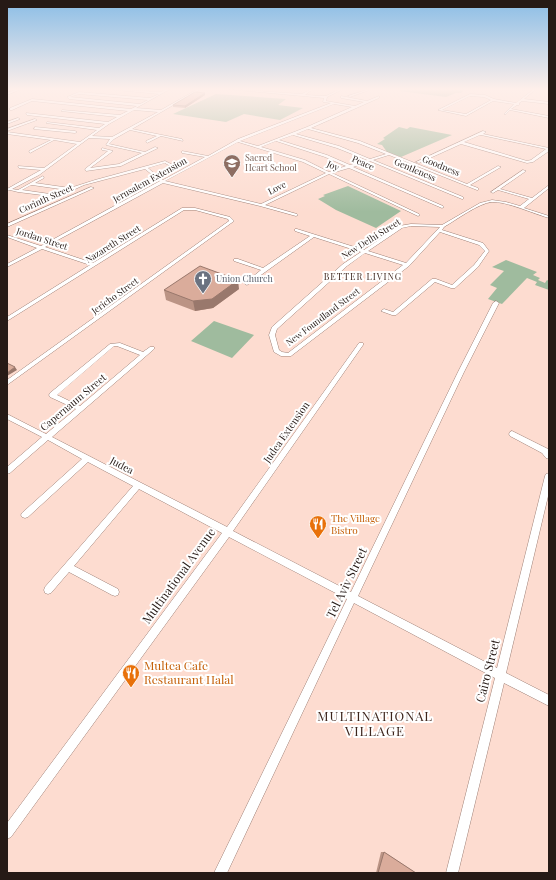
<svg xmlns="http://www.w3.org/2000/svg" width="556" height="880" viewBox="0 0 556 880" font-family="'Playfair Display',serif">
	<style>
		.green { fill: #9fbb9e }
		.lines { fill: none; stroke-linecap: round; stroke-linejoin: round }
		.minor-casing { stroke: #9f8177; stroke-width: 1 }
		.minor { fill: #fff; fill-rule: evenodd }
		.wall { fill: #bb9485 }
		.shaded-wall { fill: #99786c }
		.building { fill: #daac9b; stroke: #99786c }
		.labels { text-anchor: middle; stroke-width: 4; stroke-linejoin: round; paint-order: stroke }
		.far-education-label { font-size: 9px; fill: #785e54; stroke: #fff; text-anchor: start }
		.far-street-label { font-size: 9px; fill: #261a16; stroke: #fff }
		.far-neighbourhood-label { font-size: 9px; letter-spacing: 1px; fill: #3d251c; stroke: #fff }
		.far-worship-label { font-size: 9px; fill: #5b616d; stroke: #fff; text-anchor: start }
		.street-label { font-size: 10px; fill: #261a16; stroke: #fff }
		.food-label { font-size: 10px; fill: #c56008; stroke: #fff; text-anchor: start }
		.near-street-label { font-size: 12px; fill: #261a16; stroke: #fff }
		.near-food-label { font-size: 12px; fill: #c56008; stroke: #fff; text-anchor: start }
		.near-neighbourhood-label { font-size: 13px; letter-spacing: 1px; fill: #3d251c; stroke: #fff }
	</style>
	<rect width="100%" height="100%" fill="#fddcd0"/>
	<path class="green" d="M 404,89 L 465,89 L 461,93 L 456,93 L 446,97 L 399,91 Z
		M 216,94 L 286,99 L 278,105 L 303,108 L 280,120 L 244,114 L 226,122 L 173,114 Z
		M 399,127 L 407,129 L 410,127 L 452,135 L 401,157 L 387,152 L 382,145 L 377,144 L 385,139 L 383,138 Z
		M 348,186 L 401,211 L 376,228 L 336,210 L 318,199 L 325,196 L 323,195 Z
		M 506,260 L 537,272 L 533,275 L 540,278 L 538,280 L 545,283 L 547,280 L 549,281 L 549,290 L 535,285 L 537,282 L 527,278 L 502,304 L 488,299 L 497,288 L 490,285 L 504,271 L 492,267 Z
		M 214,321 L 254,335 L 232,358 L 191,341 Z"/>
	<g class="lines">
		<g class="minor-casing">
			<path id="minor" d="M 18,89 L 21,89 L 7,95 L 7,93 Z
				M 106,89 L 161,92 L 167,89 L 170,89 L 136,108 L 161,110 L 198,89 L 201,89 L 132,129 L 182,139 L 183,141 L 161,136 L 147,143 L 146,141 L 157,136 L 130,130 L 114,139 L 109,144 L 145,152 L 155,147 L 158,148 L 121,166 L 86,171 L 85,169 L 108,151 L 102,150 L 102,148 L 113,151 L 90,168 L 119,164 L 142,153 L 106,145 L 110,139 L 89,138 L 39,175 L 12,189 L 18,190 L 43,176 L 44,178 L 35,183 L 70,188 L 95,180 L 165,161 L 175,166 L 157,176 L 163,180 L 205,157 L 182,153 L 182,151 L 208,156 L 238,139 L 331,103 L 323,102 L 324,98 L 227,89 L 302,94 L 311,89 L 313,89 L 305,95 L 326,96 L 340,89 L 343,89 L 327,97 L 326,101 L 355,106 L 364,102 L 341,98 L 341,96 L 367,101 L 379,96 L 379,98 L 311,128 L 360,141 L 467,184 L 498,166 L 501,167 L 470,185 L 478,188 L 478,190 L 477,190 L 389,155 L 373,160 L 463,197 L 463,199 L 462,199 L 370,161 L 353,167 L 443,206 L 444,207 L 442,208 L 349,168 L 332,173 L 419,214 L 420,215 L 418,216 L 329,174 L 265,205 L 297,214 L 298,215 L 296,216 L 260,206 L 163,183 L 45,247 L 93,263 L 182,208 L 195,208 L 230,217 L 234,221 L 7,385 L 7,380 L 229,221 L 228,219 L 195,210 L 184,210 L 7,321 L 7,317 L 90,265 L 42,249 L 7,267 L 7,264 L 37,248 L 7,237 L 7,235 L 41,246 L 160,181 L 145,169 L 84,185 L 58,197 L 18,192 L 10,190 L 7,191 L 7,189 L 41,170 L 19,168 L 18,166 L 44,168 L 77,144 L 54,140 L 30,153 L 29,151 L 51,140 L 7,134 L 7,132 L 80,142 L 97,130 L 46,123 L 47,122 L 99,128 L 105,124 L 27,115 L 26,113 L 108,122 L 117,117 L 61,111 L 62,110 L 120,115 L 128,111 L 32,101 L 12,110 L 10,110 L 10,108 L 32,99 L 131,109 L 137,106 L 69,99 L 67,97 L 79,92 L 150,98 L 159,94 ZM 79,94 L 148,100 L 140,104 L 70,97 ZM 334,104 L 352,107 L 307,127 L 258,146 L 240,141 ZM 134,110 L 158,112 L 112,137 L 92,136 L 109,124 ZM 308,129 L 358,143 L 386,154 L 370,159 L 339,146 L 296,134 ZM 293,135 L 337,148 L 367,160 L 350,165 L 327,155 L 279,140 ZM 276,141 L 325,157 L 346,166 L 329,172 L 305,160 L 261,147 ZM 238,142 L 303,162 L 326,173 L 261,204 L 165,181 ZM 165,163 L 170,166 L 155,174 L 148,168 ZM 31,185 L 32,185 L 67,190 L 57,195 L 22,190 Z
				M 369,89 L 372,89 L 350,97 L 348,96 Z
				M 522,89 L 528,89 L 523,90 Z
				M 534,89 L 536,89 L 524,99 L 549,102 L 549,104 L 522,101 L 519,103 L 519,105 L 517,105 L 511,109 L 549,116 L 549,118 L 510,110 L 506,114 L 504,114 L 514,104 L 493,101 L 466,116 L 438,110 L 470,94 L 485,95 L 494,99 L 516,103 ZM 470,96 L 484,97 L 491,100 L 466,114 L 442,110 Z
				M 18,118 L 20,119 L 7,124 L 7,122 Z
				M 35,119 L 37,120 L 7,131 L 7,129 Z
				M 35,127 L 75,131 L 77,132 L 75,133 L 34,129 Z
				M 483,131 L 486,132 L 483,134 L 549,148 L 549,151 L 533,162 L 527,163 L 461,144 L 419,163 L 416,162 ZM 480,135 L 481,135 L 546,149 L 531,160 L 527,161 L 464,142 Z
				M 523,170 L 526,171 L 500,189 L 532,198 L 549,185 L 549,188 L 524,208 L 549,216 L 549,218 C 534,214 506,201 492,202 C 479,203 456,220 444,227 L 442,230 L 483,243 L 489,251 L 478,267 L 455,288 L 451,288 L 435,282 L 396,315 L 392,315 L 381,311 L 384,309 L 393,312 L 432,279 L 436,279 L 452,285 L 474,265 L 485,251 L 479,245 L 440,232 L 409,266 L 291,356 L 281,356 L 274,352 L 269,335 L 272,327 L 343,264 L 361,252 L 314,237 L 247,285 L 245,284 L 245,283 L 261,270 L 234,261 L 234,259 L 238,259 L 263,268 L 310,236 L 295,231 L 295,229 L 297,229 L 364,250 L 399,226 L 411,224 L 442,225 L 480,203 L 492,200 L 506,202 L 520,206 L 529,199 L 498,190 L 493,193 L 491,192 ZM 411,226 L 440,227 L 406,263 L 368,251 L 402,228 ZM 365,253 L 403,265 L 288,353 L 282,352 L 279,350 L 275,335 L 277,329 L 347,266 Z
				M 91,187 L 94,188 L 7,227 L 7,224 Z
				M 496,301 L 499,303 L 464,372 L 358,596 L 497,668 L 545,476 L 546,474 L 549,473 L 549,492 L 506,673 L 549,695 L 549,706 L 504,683 L 458,873 L 446,873 L 495,678 L 354,603 L 227,873 L 214,873 L 347,599 L 229,537 L 11,837 L 7,839 L 7,823 L 222,533 L 139,489 L 74,566 L 118,589 L 119,592 L 118,595 L 115,596 L 112,595 L 69,572 L 51,593 L 48,594 L 45,593 L 44,590 L 45,587 L 133,486 L 88,462 L 28,517 L 25,518 L 22,517 L 21,515 L 22,513 L 82,459 L 48,440 L 10,473 L 7,474 L 7,467 L 42,437 L 7,419 L 7,414 L 46,434 L 76,409 L 50,397 L 49,395 L 50,393 L 110,344 L 120,343 L 143,352 L 150,347 L 154,347 L 154,349 L 146,356 L 52,437 L 227,527 L 359,343 L 363,343 L 363,345 L 233,531 L 351,592 L 458,372 L 493,303 ZM 114,346 L 117,346 L 140,355 L 80,406 L 57,395 Z
				M 512,431 L 548,449 L 549,451 L 549,459 L 546,458 L 542,453 L 510,436 L 509,434 L 510,432 Z"/>
		</g>
		<use href="#minor" class="minor"/>
	</g>
	<path class="wall" d="M 205,93 L 205,95 L 185,108 L 173,107 L 173,105 Z
		M 239,289 L 213,308 L 195,311 L 166,300 L 164,290 Z
		M 381,852 L 384,852 L 416,873 L 376,873 Z"/>
	<path class="shaded-wall" d="M 205,93 L 205,95 L 185,108 L 185,106 Z
		M 238,280 L 239,289 L 213,308 L 195,311 L 193,301 Z
		M 15,367 L 17,370 L 7,376 L 7,373 Z"/>
	<path class="building" d="M 195,92 L 205,93 L 185,106 L 173,105 Z
		M 200,266 L 238,280 L 212,299 L 193,301 L 164,290 Z
		M 7,363 L 15,367 L 7,373 Z
		M 384,852 L 416,873 L 378,873 Z"/>
	<linearGradient id="sky" x2="0" y2="1"><stop stop-color="#8abde6"/><stop offset="0.42" stop-color="#feefea"/><stop offset="1" stop-color="#feefea" stop-opacity="0"/></linearGradient>
	<rect width="556" height="212" fill="url(#sky)"/>
	<defs>
		<g id="school-pin" transform="scale(0.9)"><path d="M0 17L-7.5 6A9.5 9.5 0 1 1 7.5 6Z" fill="#8d6e63" stroke="#fff"/><path d="M0-5L7-2L0 1L-7-2ZM-4 1L0 2.5L4 1V4Q0 6-4 4Z" fill="#fff"/></g>
		<g id="church-pin" transform="scale(0.9)"><path d="M0 17L-7.5 6A9.5 9.5 0 1 1 7.5 6Z" fill="#6b7280" stroke="#fff"/><path d="M-1.2-6h2.4v3.5h3.3v2.4h-3.3V6h-2.4V-.1h-3.3v-2.4h3.3Z" fill="#fff"/></g>
		<g id="restaurant-pin" transform="scale(0.9)"><path d="M0 17L-7.5 6A9.5 9.5 0 1 1 7.5 6Z" fill="#e8710a" stroke="#fff"/><path d="M-5-6h1v4h1v-4h1v4h1v-4h1v5L-1.5 .5V6h-2V.5L-5-1ZM5-6V6H3V1.5H1.5Q1.5-4 5-6Z" fill="#fff"/></g>
	</defs>
	<g fill-rule="evenodd">
		<use href="#school-pin" x="232" y="163"/>
		<use href="#church-pin" x="203" y="279"/>
		<use href="#restaurant-pin" x="318" y="524"/>
		<use href="#restaurant-pin" x="131" y="673"/>
	</g>
	<g class="labels">
		<g class="far-education-label">
			<text x="245" y="161">Sacred<tspan x="245" dy="10">Heart School</tspan></text>
		</g>
		<g class="far-street-label">
			<text transform="translate(363 163) rotate(24)" y="3">Peace</text>
			<text transform="translate(333 166) rotate(25)" y="3">Joy</text>
			<text transform="translate(441 166) rotate(22)" y="3">Goodness</text>
			<text transform="translate(415 170) rotate(23)" y="3">Gentleness</text>
			<text transform="translate(150 180) rotate(-29)" y="3">Jerusalem Extension</text>
			<text transform="translate(277 188) rotate(-27)" y="3">Love</text>
			<text transform="translate(46 199) rotate(-24)" y="3">Corinth Street</text>
			<text transform="translate(42 239) rotate(18)" y="3">Jordan Street</text>
			<text transform="translate(371 239) rotate(-32)" y="3">New Delhi Street</text>
			<text transform="translate(113 244) rotate(-32)" y="3">Nazareth Street</text>
			<text transform="translate(115 296) rotate(-36)" y="3">Jericho Street</text>
			<text transform="translate(323 317) rotate(-37)" y="3">New Foundland Street</text>
		</g>
		<g class="far-neighbourhood-label">
			<text x="363" y="280">BETTER LIVING</text>
		</g>
		<g class="far-worship-label">
			<text x="216" y="282">Union Church</text>
		</g>
		<g class="street-label">
			<text transform="translate(73 402) rotate(-40)" y="4">Capernaum Street</text>
			<text transform="translate(286 432) rotate(-55)" y="4">Judea Extension</text>
			<text transform="translate(122 465) rotate(28)" y="4">Judea</text>
		</g>
		<g class="food-label">
			<text x="331" y="522">The Village<tspan x="331" dy="12">Bistro</tspan></text>
		</g>
		<g class="near-street-label">
			<text transform="translate(179 576) rotate(-54)" y="4">Multinational Avenue</text>
			<text transform="translate(347 583) rotate(-64)" y="4">Tel Aviv Street</text>
			<text transform="translate(488 671) rotate(-76)" y="4">Cairo Street</text>
		</g>
		<g class="near-food-label">
			<text x="144" y="670">Multea Cafe<tspan x="144" dy="14">Restaurant Halal</tspan></text>
		</g>
		<g class="near-neighbourhood-label">
			<text x="375" y="721">MULTINATIONAL<tspan x="375" dy="15">VILLAGE</tspan></text>
		</g>
	</g>
	<rect width="556" height="880" fill="none" stroke="#261a16" stroke-width="16"/>
</svg>
